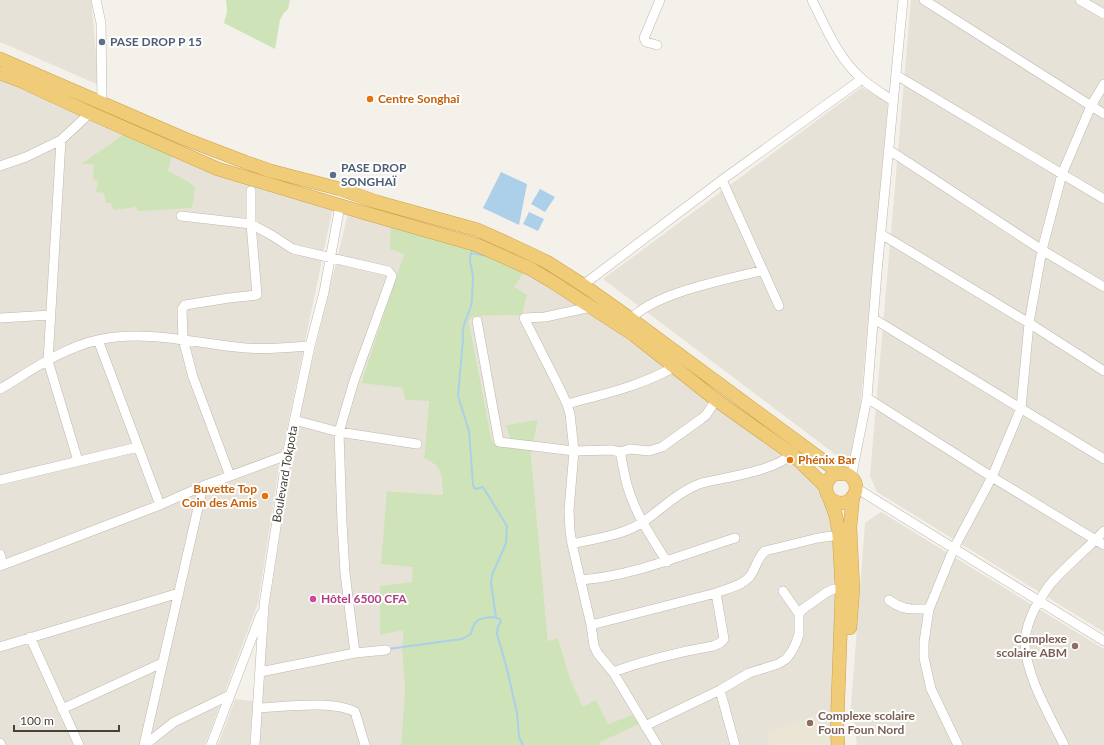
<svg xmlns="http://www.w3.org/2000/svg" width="1104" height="745" viewBox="0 0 1104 745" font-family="Lato,sans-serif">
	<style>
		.residential { fill: #e7e2d8 }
		.education { fill: #ebe5d5 }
		.green { fill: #cee3b7 }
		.water { fill: #accfea }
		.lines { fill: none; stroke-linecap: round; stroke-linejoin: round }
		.stream { stroke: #accfea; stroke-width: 2 }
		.minor-casing { stroke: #beb8ad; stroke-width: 10 }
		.highway-casing { stroke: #cfa148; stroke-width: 14 }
		.minor { stroke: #fff; stroke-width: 9 }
		.highway { stroke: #f0cb78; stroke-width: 13 }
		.service-dot { fill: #5c6f8a; stroke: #fff; stroke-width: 1.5 }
		.food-dot { fill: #e8710a; stroke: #fff; stroke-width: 1.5 }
		.hotel-dot { fill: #d1479c; stroke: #fff; stroke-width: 1.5 }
		.education-dot { fill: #8d6e63; stroke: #fff; stroke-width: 1.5 }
		.labels { text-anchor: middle; stroke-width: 4; stroke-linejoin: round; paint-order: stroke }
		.service-label { font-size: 12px; font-weight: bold; fill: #4e5e75; stroke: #fff; text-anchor: start }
		.food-label { font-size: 12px; font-weight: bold; fill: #c56008; stroke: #fff; text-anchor: start }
		.street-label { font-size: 12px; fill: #464139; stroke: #fff }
		.hotel-label { font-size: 12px; font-weight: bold; fill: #b23c85; stroke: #fff; text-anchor: start }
		.education-label { font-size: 12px; font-weight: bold; fill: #785e54; stroke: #fff; text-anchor: end }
	</style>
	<rect width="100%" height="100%" fill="#f3f1ea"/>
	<path class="residential" d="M 0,0 L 91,0 L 99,85 L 0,42 Z
		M 911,0 L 1104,0 L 1104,632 L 877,492 L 870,476 Z
		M 0,76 L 196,160 L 334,202 L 279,467 L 258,603 L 205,745 L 0,745 Z
		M 862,87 L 888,103 L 857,441 L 848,464 L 603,279 Z
		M 350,205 L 391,219 L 404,254 L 361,382 L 403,388 L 405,400 L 429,401 L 424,457 L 435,463 L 441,473 L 443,495 L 387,491 L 413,567 L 413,582 L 380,587 L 380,634 L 403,629 L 402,651 L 405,688 L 401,745 L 259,745 L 269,606 L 297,424 Z
		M 524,272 L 573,300 L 812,467 L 842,527 L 837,745 L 600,745 L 599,743 L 639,724 L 632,715 L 608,724 L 583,707 L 570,678 L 558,638 L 548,641 L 531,455 L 538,421 L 506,425 L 512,449 L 492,442 L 469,320 L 473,316 L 522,315 L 513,287 Z
		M 881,512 L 1104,649 L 1104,745 L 857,745 L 851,707 L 865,523 Z
		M 235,699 L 253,701 L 250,745 L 218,745 Z"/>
	<path class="education" d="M 823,712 L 831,745 L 769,745 L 766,734 Z"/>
	<path class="green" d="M 226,0 L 290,0 L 288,9 L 283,14 L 280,20 L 275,49 L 224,23 L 227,12 Z
		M 123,134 L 173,150 L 168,171 L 189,182 L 195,188 L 192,208 L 138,211 L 136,207 L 114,210 L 111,203 L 106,203 L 104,193 L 96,192 L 98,181 L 93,179 L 94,164 L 81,164 L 116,140 Z
		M 391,219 L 470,240 L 524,272 L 514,287 L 527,295 L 522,315 L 473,316 L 469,321 L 492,442 L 512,448 L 506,425 L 538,420 L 531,455 L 548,641 L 558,638 L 570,678 L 583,707 L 596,700 L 608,724 L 632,715 L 639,724 L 599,743 L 600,745 L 401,745 L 405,688 L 402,651 L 403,630 L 380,635 L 380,586 L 412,582 L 413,567 L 381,564 L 387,491 L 443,495 C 441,475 444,467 424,458 L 429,401 L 405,400 L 403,388 L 361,383 L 404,254 L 390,249 Z"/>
	<path class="water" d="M 501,172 L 527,184 L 519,225 L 483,208 Z
		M 540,189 L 555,197 L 545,212 L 531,204 Z
		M 529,212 L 544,219 L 538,231 L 523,224 Z"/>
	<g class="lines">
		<path class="stream" d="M 473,249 C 467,260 472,266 473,277 C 473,284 472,292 472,299 C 471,315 461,321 463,339 L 458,396 L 469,431 L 473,485 L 475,489 L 483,487 L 507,526 L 506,543 L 492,575 L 491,583 L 496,618
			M 471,253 L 488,256
			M 388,649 L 462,639 L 471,634 C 472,631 473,625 476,622 C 480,617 495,616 500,619 L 501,622 L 498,626 L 497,634 L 507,669 L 517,713 L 519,737 L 523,745"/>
		<g class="minor-casing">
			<path id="minor" d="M 96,0 L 101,23 L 102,103
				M 812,0 C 826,28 838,58 862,79 C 871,87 883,94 893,101
				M 924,0 L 1104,114
				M 1080,0 L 1104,14
				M 657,45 L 646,42 L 644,38 L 660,0
				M 896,75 L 1104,199
				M 61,140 L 48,361 L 78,461
				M 889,150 L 1042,250 L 1104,287
				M 0,166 L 26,157 L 61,140 L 90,113
				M 722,180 L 779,306
				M 181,216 L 251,224 L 273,236 L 293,249 L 388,271 L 392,276 L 354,381 L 339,432 L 342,523 L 345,573 L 355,653
				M 881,234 L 1029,323 L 1104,371
				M 583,285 L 722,180 L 862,79
				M 591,307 L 545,317 L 524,318 L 557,383 L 567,404 L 570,414 L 574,451 L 569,510 L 570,531 L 572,544 L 591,625 L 594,646 L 598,654 L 613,672 L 657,745
				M 0,318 L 51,315
				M 631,319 C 655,292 728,280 763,270
				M 874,319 L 1104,459
				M 477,321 L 499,442 L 574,451 L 611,450 L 620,452 C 623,464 624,476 628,488 C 636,515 652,538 667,562
				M 98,340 L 160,505
				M 0,389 C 31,371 62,348 98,340 C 145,329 199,344 246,348 C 268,350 289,347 310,346
				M 867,398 L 992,477 L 1104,545
				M 567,404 C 603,394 641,386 674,367
				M 294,420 L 339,432 L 417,444
				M 620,452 L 630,449 L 649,451 L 662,447 L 701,419 L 706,415 L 716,400
				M 230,476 L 193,377 L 183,339 L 182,309 L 185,305 L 229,298 L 257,295 L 251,224 L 251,191
				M 851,478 L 867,398 L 877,272 L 903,0
				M 0,480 L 138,447
				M 856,488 L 1104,641
				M 572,544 C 594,539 624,535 643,522 C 663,508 679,491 702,483 C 728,477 774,471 792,454
				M 0,554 L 3,565
				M 0,566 L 160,505 L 203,486 L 287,455
				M 580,580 C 634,576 684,554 735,538
				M 783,591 L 799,614
				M 889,600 C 904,611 911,609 929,609
				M 591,625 L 716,593 C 728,588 746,585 752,573 C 757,565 758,557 765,551 L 818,538 L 839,535
				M 30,637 L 79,745
				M 0,647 L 179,593
				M 260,672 L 355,653 L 386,650
				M 613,672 C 646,660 679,652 713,646 L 720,643 L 724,639 L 716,593
				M 720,690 L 735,745
				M 257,708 C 283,707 333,700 355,712 L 365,745
				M 62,709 L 162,663
				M 645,726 L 720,690 L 749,673 L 778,664 L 786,659 L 792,651 L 796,643 L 799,634 L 799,614 L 803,609 L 827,592 L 834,589 L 842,589
				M 0,743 L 1,745
				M 144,745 L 203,486
				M 145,745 L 174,722 L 230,695
				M 211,745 L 261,614
				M 255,745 L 264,605 L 287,455 L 310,346 L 324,292 L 340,206
				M 958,745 L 931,689 L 924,658 L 924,642 L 929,609 L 954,548 L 992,477 L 1021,408 L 1029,323 L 1042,250 L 1062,174 L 1091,106 L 1104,84
				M 1064,745 C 1050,716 1024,673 1025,640 C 1026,629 1030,618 1035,608 C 1040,600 1045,590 1052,582 C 1068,564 1087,549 1104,531"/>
		</g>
		<g class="highway-casing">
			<path id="highway" d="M 0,59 L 185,139 L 245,162 L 271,171 L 340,189 L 377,202 L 478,230 L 522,250 L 547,262 L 583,285 L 631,319 L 841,474
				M 0,73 L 21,81 L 90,113 L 218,169 L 365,213 L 477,245 L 531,269 L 551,281 L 634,335 L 716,400 L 792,454 L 826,487
				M826 488a15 15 0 1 1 30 0a15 15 0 1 1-30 0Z
				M 829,497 L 836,516 L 839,535 L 842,589 L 837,727 L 838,745
				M 850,628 L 853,588 L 850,527 L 853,496"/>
		</g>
		<use href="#minor" class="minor"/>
		<use href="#highway" class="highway"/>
	</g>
	<g class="service-dot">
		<circle cx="102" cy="42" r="4"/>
		<circle cx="333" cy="175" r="4"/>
	</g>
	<g class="food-dot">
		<circle cx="370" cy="99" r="4"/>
		<circle cx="790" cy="460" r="4"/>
		<circle cx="265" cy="496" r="4"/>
	</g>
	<circle class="hotel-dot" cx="313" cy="599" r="4"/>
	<g class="education-dot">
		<circle cx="1075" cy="646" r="4"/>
		<circle cx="810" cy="723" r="4"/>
	</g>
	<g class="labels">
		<g class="service-label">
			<text x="110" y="46">PASE DROP P 15</text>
			<text x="341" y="172">PASE DROP<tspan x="341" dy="14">SONGHAÏ</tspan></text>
		</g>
		<g class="food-label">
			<text x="378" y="103">Centre Songhaî</text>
			<text x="798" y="464">Phénix Bar</text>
			<text x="257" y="493" text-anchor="end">Buvette Top<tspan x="257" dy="14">Coin des Amis</tspan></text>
		</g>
		<g class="street-label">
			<text transform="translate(285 474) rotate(-80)" y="4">Boulevard Tokpota</text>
		</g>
		<g class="hotel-label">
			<text x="321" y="603">Hôtel 6500 CFA</text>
		</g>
		<g class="education-label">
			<text x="1067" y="643">Complexe<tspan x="1067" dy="14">scolaire ABM</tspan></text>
			<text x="818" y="720" text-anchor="start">Complexe scolaire<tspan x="818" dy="14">Foun Foun Nord</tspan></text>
		</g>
	</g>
	<path d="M14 725v6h105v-6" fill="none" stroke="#464139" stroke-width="2"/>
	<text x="20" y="725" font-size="12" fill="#464139" stroke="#ffffff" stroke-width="3" paint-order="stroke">100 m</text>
</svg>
